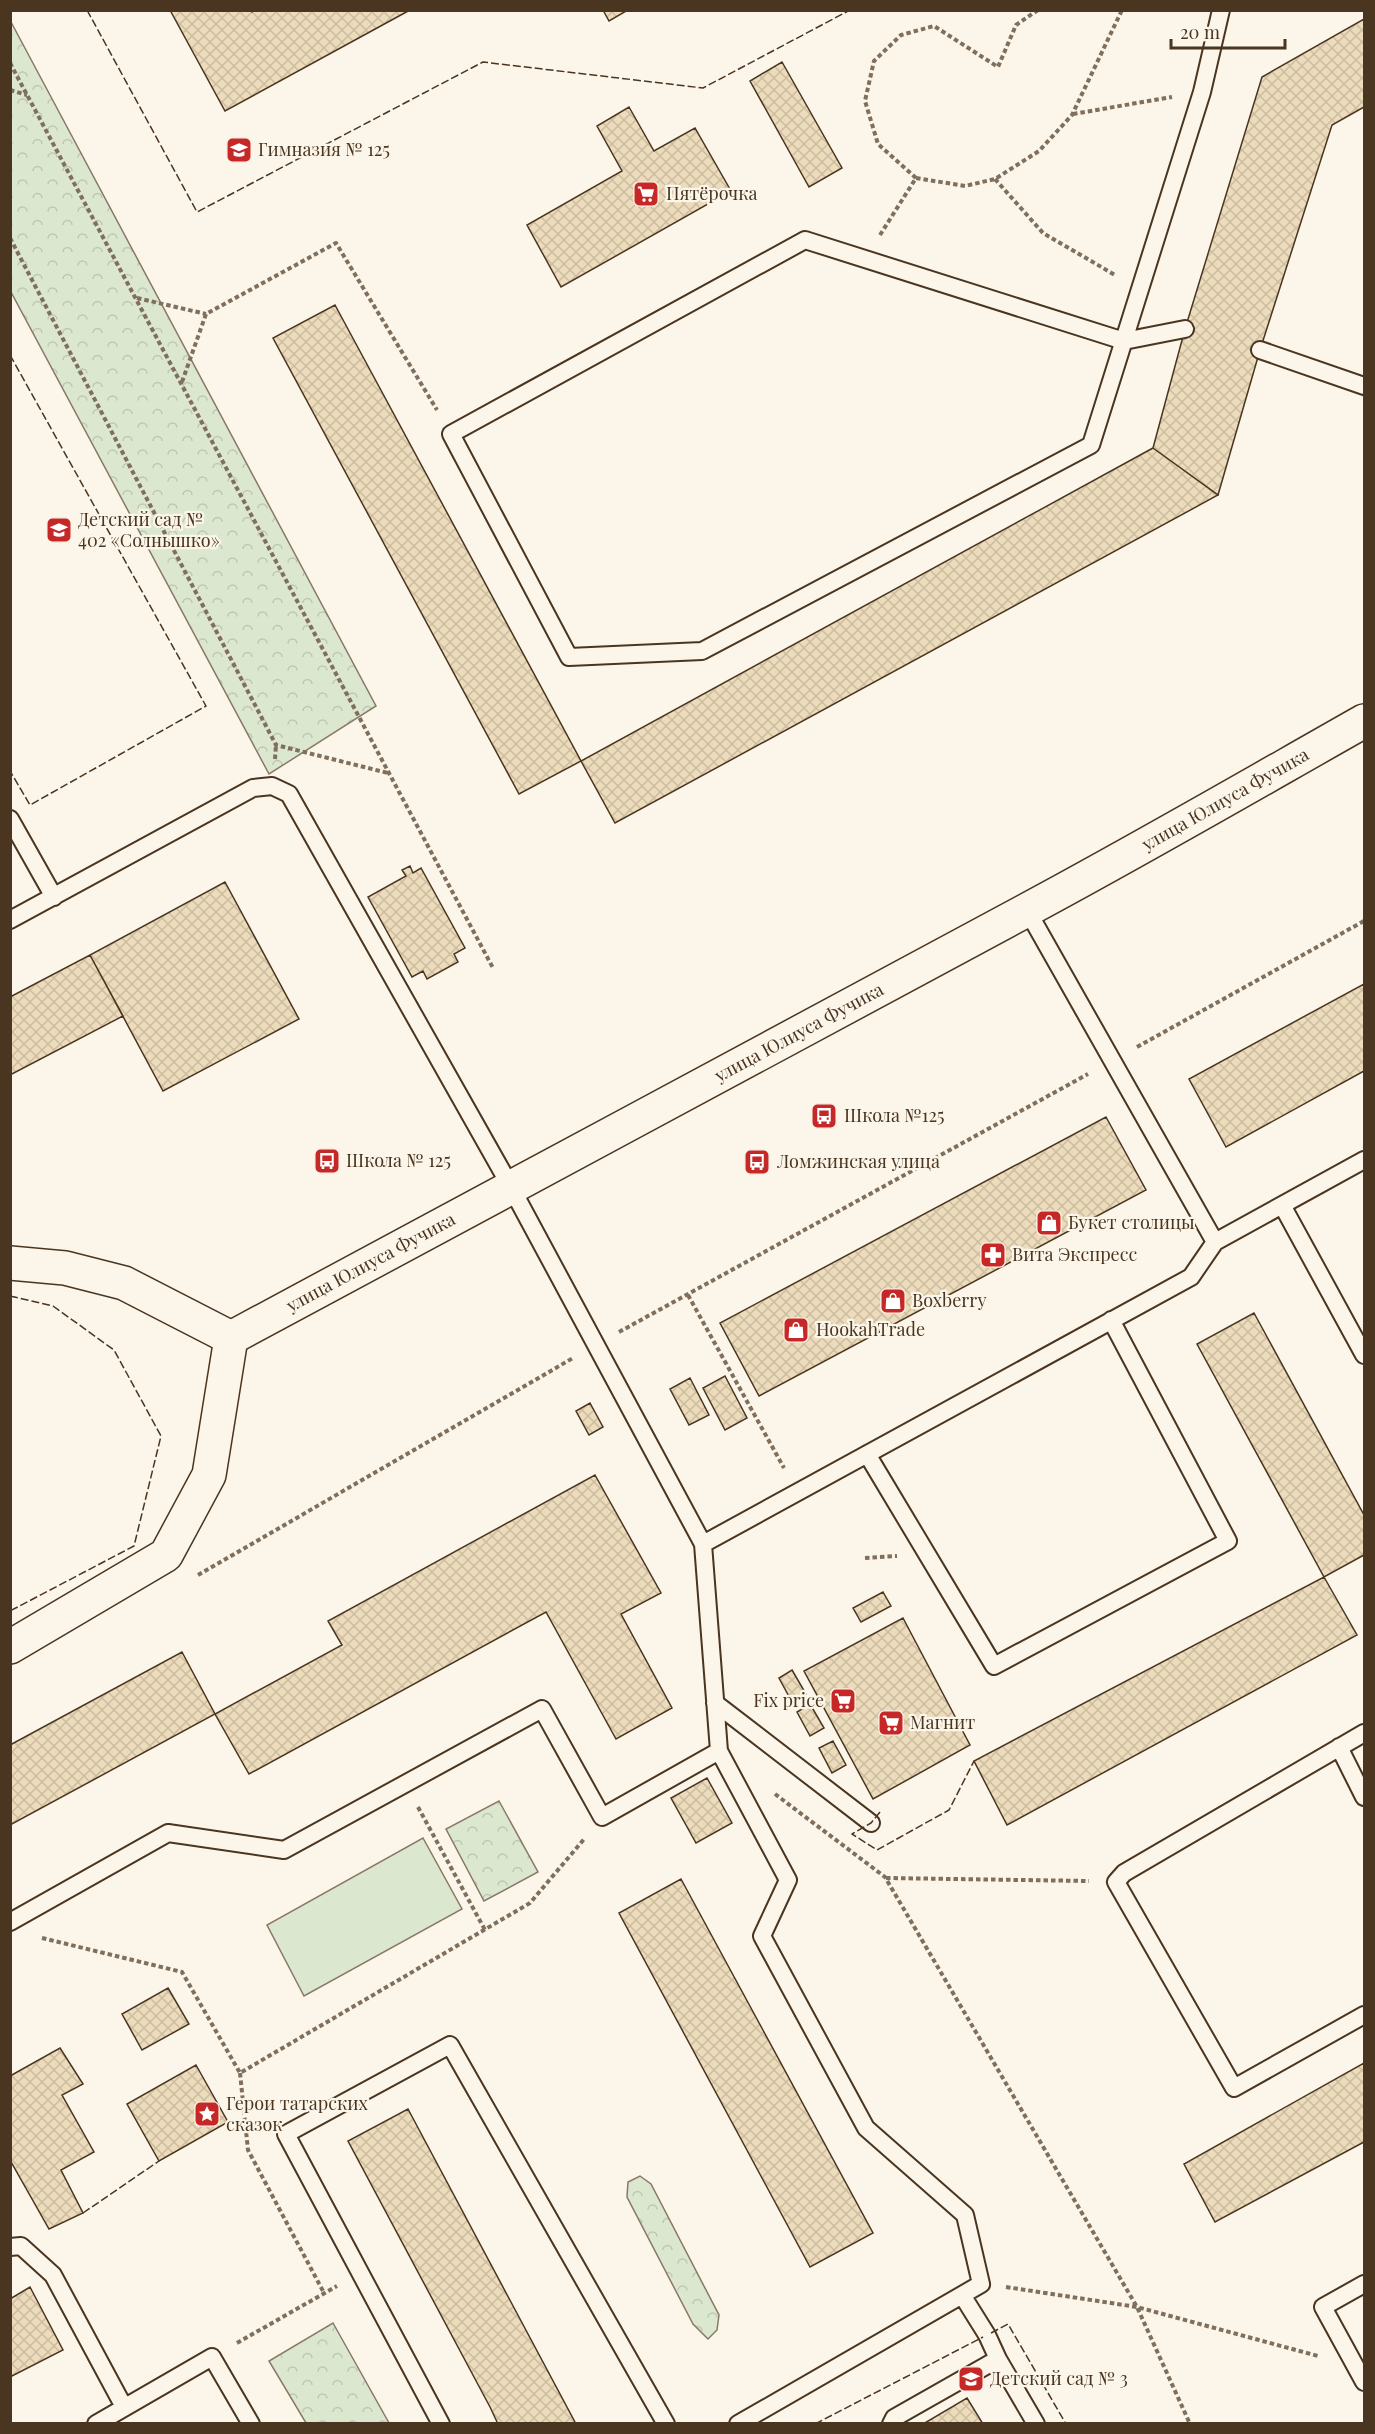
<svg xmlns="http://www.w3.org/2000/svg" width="1375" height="2434" viewBox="0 0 1375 2434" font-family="'Playfair Display',serif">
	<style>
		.grass { fill: #dce7d0; stroke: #887966; stroke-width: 1.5 }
		.park { fill: url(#park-crowns); stroke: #887966; stroke-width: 1.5 }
		.building { fill: url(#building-cross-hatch); stroke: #4a3520; stroke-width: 1.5 }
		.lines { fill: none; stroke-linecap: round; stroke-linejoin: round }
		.service-casing { stroke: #4a3520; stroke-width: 20 }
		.secondary-casing { stroke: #4a3520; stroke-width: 36 }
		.path { stroke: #7f6f5c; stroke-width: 4; stroke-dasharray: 4.5 3; stroke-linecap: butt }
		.service { stroke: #fbf6e9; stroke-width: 16 }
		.secondary { stroke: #fbf6e9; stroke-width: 33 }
		.fence { stroke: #4a3520; stroke-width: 1.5; stroke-dasharray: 8 3; stroke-linecap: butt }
		.labels { text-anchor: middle; stroke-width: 4.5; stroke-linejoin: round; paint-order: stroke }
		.poi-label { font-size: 18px; fill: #4a3520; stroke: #fbf6e9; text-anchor: start }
		.street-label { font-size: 18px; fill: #4a3520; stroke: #fbf6e9 }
	</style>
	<defs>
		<pattern id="park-crowns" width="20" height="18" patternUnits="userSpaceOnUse" patternTransform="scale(1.5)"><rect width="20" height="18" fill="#dce7d0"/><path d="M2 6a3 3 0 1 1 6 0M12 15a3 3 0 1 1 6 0" fill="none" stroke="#bec7b2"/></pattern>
		<pattern id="building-cross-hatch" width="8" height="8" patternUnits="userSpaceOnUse" patternTransform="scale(1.5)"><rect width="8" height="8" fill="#ecdcbc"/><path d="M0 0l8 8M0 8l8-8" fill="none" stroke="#ccbda1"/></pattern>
	</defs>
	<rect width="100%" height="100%" fill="#fbf6e9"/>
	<path class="grass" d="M 423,1838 L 462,1909 L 304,1996 L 267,1925 Z"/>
	<path class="park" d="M 11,22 L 376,706 L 269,774 L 11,292 Z
		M 499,1801 L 538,1872 L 484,1901 L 446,1829 Z
		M 640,2176 L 651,2184 L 719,2315 L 717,2330 L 708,2339 L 693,2324 L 627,2197 L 628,2182 Z
		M 333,2323 L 389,2423 L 306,2423 L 269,2361 Z"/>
	<path class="building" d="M 170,10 L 251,10 L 252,12 L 255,10 L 410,10 L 225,111 Z
		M 603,10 L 628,10 L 609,21 Z
		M 1364,19 L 1364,107 L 1332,125 L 1260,350 L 1218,495 L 1153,448 L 1185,329 L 1262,77 Z
		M 782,62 L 842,168 L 809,187 L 750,81 Z
		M 629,107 L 654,151 L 695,128 L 731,191 L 561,287 L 527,225 L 622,171 L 597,126 Z
		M 335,305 L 581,761 L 519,794 L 273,338 Z
		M 1153,448 L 1218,495 L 615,823 L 581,761 Z
		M 410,866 L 413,873 L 421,868 L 465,948 L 454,954 L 458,962 L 427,979 L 423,971 L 412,977 L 368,897 L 406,876 L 402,870 Z
		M 225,882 L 299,1019 L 163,1091 L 90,955 Z
		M 90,955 L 123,1016 L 10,1075 L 10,997 Z
		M 1364,984 L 1364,1071 L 1226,1147 L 1189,1079 Z
		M 1106,1117 L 1146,1190 L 759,1396 L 720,1323 Z
		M 1254,1313 L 1364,1515 L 1364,1555 L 1324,1577 L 1197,1344 Z
		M 725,1376 L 747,1418 L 725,1430 L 703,1388 Z
		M 690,1378 L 709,1415 L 689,1425 L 670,1389 Z
		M 590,1403 L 603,1427 L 589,1435 L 576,1411 Z
		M 595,1475 L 661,1593 L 621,1614 L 672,1708 L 616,1739 L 546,1612 L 249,1774 L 215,1714 L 342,1645 L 328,1621 Z
		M 1324,1577 L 1357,1635 L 1007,1825 L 974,1761 Z
		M 883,1592 L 891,1606 L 861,1622 L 853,1608 Z
		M 903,1618 L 970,1745 L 873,1799 L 804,1671 Z
		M 182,1652 L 215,1714 L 10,1825 L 10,1745 Z
		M 792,1670 L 806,1694 L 792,1702 L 779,1678 Z
		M 810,1704 L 824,1728 L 810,1736 L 797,1712 Z
		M 833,1741 L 846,1765 L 832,1773 L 819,1748 Z
		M 707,1778 L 732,1823 L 696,1843 L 671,1798 Z
		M 681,1879 L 873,2233 L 810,2267 L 619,1913 Z
		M 168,1988 L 189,2024 L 142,2050 L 122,2014 Z
		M 60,2048 L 83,2084 L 62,2095 L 94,2152 L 61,2170 L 83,2213 L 49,2229 L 10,2160 L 10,2076 Z
		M 1364,2063 L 1364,2142 L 1215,2222 L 1184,2164 Z
		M 196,2065 L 228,2122 L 159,2161 L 127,2104 Z
		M 408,2109 L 576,2424 L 498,2424 L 490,2407 L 348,2141 Z
		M 30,2287 L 63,2350 L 10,2377 L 10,2299 Z
		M 967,2398 L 983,2424 L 923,2424 Z"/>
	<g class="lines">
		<g class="service-casing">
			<path id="service" d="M 1185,329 L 1124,341 L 805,240 L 451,434 L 569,657 L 702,651 L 1091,445 L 1202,92 L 1221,10
				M 1260,350 L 1364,386
				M 10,819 L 54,897
				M 1027,910 L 1215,1242 L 1364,1160
				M 10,920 L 253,788 L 272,786 L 289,794 L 512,1189 L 703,1544 L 1191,1277 L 1215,1242
				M 1282,1205 L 1364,1355
				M 867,1454 L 994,1666 L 1228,1541 L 1111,1320
				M 715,1703 L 871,1823
				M 1364,1733 L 1124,1873 L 1116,1882 L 1234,2088 L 1364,2015
				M 1339,1747 L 1364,1797
				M 719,1751 L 788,1880 L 762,1936 L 866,2128 L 965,2215 L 981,2284 L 738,2424
				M 10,1922 L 168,1833 L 284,1850 L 542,1709 L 602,1817 L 719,1751 L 703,1544
				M 10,2247 L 21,2246 L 53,2275 L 124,2407
				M 1364,2284 L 1323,2307 L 1364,2382
				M 962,2295 L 987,2335 L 998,2359
				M 96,2424 L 212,2357 L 251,2424
				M 441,2424 L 286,2134 L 450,2045 L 666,2424
				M 891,2424 L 894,2418 L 998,2359 L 1036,2424"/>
		</g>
		<g class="secondary-casing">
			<g id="secondary">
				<path d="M 10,1263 L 65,1268 L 124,1283 L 231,1338"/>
				<path id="s1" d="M 231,1338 C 495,1195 761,1054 1025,911 C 1139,850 1251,785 1364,721"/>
				<path d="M 10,1647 L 166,1555 L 209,1475 L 231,1338"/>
			</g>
		</g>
		<path class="path" d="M 10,63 L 493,968
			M 10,90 L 27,95
			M 1073,114 L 1172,97
			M 916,178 L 878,144 L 865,101 L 874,61 L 901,35 L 934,26 L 998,67 L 1016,25 L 1038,10
			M 995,179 L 1043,233 L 1115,275
			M 880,235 L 916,178 L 965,186 L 995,179 L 1039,151 L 1072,115 L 1122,10
			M 10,238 L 276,745 L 388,773
			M 137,298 L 206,314
			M 182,382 L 206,314 L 336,243 L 437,410
			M 275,759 L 276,745
			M 1137,1047 L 1364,921
			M 688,1295 L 784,1468
			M 619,1332 L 1088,1074
			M 865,1558 L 897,1556
			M 198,1575 L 573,1358
			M 775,1794 L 885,1877 L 1137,2307 L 1190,2424
			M 418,1807 L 485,1930
			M 886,1878 L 1089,1881
			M 42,1938 L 182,1972 L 240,2073 L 530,1903 L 585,1838
			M 240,2073 L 248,2150 L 324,2293
			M 1006,2287 L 1137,2307 L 1318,2356
			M 237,2343 L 337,2286"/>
		<use href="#service" class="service"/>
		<use href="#secondary" class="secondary"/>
		<path class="fence" d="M 87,10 L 197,212 L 483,62 L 703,88 L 850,10
			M 10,355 L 206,706 L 30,805 L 10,771
			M 10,1296 L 53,1306 L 114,1350 L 161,1436 L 134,1546 L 10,1611
			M 880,1812 L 871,1823 L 852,1834 L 877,1850 L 949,1810 L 974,1761
			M 83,2213 L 159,2161
			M 991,2333 L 1008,2324 L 1066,2424
			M 815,2424 L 983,2337"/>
	</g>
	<defs>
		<g id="school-square" transform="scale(1.35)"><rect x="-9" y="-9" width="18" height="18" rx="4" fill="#c62828" stroke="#fbf6e9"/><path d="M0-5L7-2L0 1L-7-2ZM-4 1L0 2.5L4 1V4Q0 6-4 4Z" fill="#fff"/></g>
		<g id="supermarket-square" transform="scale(1.35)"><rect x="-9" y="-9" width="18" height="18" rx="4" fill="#c62828" stroke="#fbf6e9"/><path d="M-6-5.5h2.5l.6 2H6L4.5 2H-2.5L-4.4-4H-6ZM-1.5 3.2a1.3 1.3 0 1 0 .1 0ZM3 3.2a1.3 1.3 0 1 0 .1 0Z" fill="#fff"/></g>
		<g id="bus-square" transform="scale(1.35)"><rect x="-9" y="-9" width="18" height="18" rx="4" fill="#c62828" stroke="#fbf6e9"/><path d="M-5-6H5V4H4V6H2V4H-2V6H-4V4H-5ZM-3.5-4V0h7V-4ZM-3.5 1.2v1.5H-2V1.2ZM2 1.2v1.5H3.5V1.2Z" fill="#fff"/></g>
		<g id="shop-square" transform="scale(1.35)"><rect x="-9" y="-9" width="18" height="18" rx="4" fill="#c62828" stroke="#fbf6e9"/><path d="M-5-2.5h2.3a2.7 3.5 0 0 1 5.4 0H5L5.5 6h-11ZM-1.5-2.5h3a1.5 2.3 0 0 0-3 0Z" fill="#fff"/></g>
		<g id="pharmacy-square" transform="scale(1.35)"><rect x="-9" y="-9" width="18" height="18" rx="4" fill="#c62828" stroke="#fbf6e9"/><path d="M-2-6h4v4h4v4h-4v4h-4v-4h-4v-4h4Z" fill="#fff"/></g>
		<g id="sight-square" transform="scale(1.35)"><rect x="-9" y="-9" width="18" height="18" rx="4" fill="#c62828" stroke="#fbf6e9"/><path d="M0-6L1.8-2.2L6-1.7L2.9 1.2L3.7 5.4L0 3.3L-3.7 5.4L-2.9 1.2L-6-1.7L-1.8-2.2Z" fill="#fff"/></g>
	</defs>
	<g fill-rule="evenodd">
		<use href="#school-square" x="239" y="150"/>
		<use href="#supermarket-square" x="646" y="194"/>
		<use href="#school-square" x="59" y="530"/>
		<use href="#bus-square" x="824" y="1116"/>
		<use href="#bus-square" x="327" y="1161"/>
		<use href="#bus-square" x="757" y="1162"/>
		<use href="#shop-square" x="1049" y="1223"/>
		<use href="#pharmacy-square" x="993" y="1255"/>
		<use href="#shop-square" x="893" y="1301"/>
		<use href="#shop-square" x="796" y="1330"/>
		<use href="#supermarket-square" x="843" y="1701"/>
		<use href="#supermarket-square" x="891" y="1723"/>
		<use href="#sight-square" x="207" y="2114"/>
		<use href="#school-square" x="971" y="2379"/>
	</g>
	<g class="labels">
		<g class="poi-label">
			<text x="258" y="156">Гимназия № 125</text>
			<text x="666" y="200">Пятёрочка</text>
			<text x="78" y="526">Детский сад №<tspan x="78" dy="21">402 «Солнышко»</tspan></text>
			<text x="844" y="1122">Школа №125</text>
			<text x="346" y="1167">Школа № 125</text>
			<text x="777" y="1168">Ломжинская улица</text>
			<text x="1068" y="1229">Букет столицы</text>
			<text x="1012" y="1261">Вита Экспресс</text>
			<text x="912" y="1307">Boxberry</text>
			<text x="816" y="1336">HookahTrade</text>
			<text x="824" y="1707" text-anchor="end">Fix price</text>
			<text x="910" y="1729">Магнит</text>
			<text x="226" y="2110">Герои татарских<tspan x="226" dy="21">сказок</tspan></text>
			<text x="990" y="2385">Детский сад № 3</text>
		</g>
		<g class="street-label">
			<text dy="6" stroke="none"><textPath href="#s1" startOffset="1131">улица Юлиуса Фучика</textPath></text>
			<text dy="6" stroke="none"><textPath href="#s1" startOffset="645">улица Юлиуса Фучика</textPath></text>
			<text dy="6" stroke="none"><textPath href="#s1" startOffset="159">улица Юлиуса Фучика</textPath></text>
		</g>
	</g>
	<rect width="1375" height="2434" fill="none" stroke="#4a3520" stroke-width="24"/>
	<path d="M1171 39v9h114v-9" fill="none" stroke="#4a3520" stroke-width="3"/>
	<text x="1180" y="39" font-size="18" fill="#4a3520" stroke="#fbf6e9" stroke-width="4.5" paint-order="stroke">20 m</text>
</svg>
